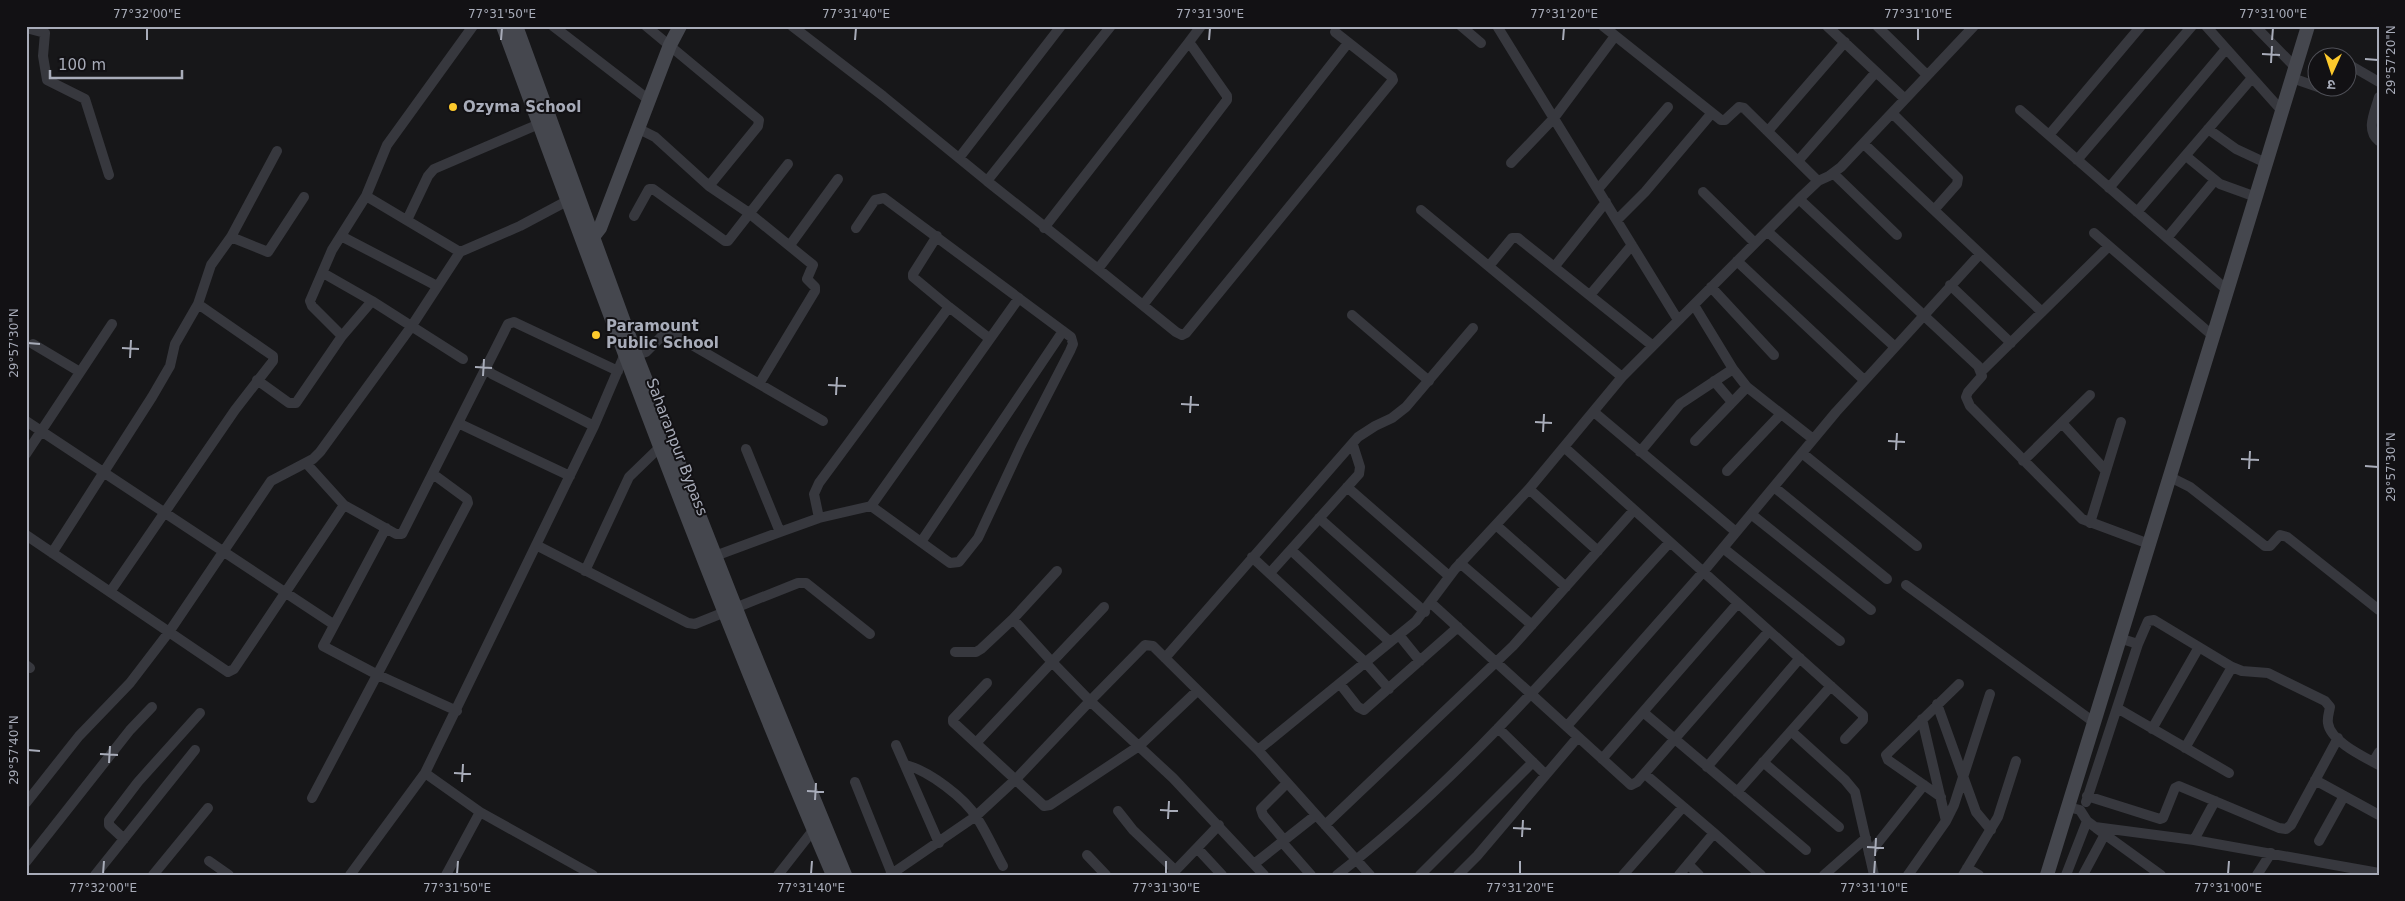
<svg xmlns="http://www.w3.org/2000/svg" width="2405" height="901" viewBox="0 0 2405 901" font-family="'DejaVu Sans','Noto Sans Devanagari',sans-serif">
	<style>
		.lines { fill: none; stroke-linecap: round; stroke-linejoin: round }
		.street { stroke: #37383e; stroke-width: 10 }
		.secondary { stroke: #45474e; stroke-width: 14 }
		.ticks { fill: none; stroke: #a8acb9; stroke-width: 2 }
		.poi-dot { fill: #fcc92c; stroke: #121114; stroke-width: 2 }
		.labels { text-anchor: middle; stroke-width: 4; stroke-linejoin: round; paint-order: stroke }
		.poi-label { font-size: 15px; font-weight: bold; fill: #a8acb9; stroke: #121114; text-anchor: start }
		.street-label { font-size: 15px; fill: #a8acb9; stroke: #121114 }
		.neatline { fill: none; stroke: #a8acb9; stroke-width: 2 }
		.ticks-label { font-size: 12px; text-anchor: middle; fill: #a8acb9 }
	</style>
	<rect width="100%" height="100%" fill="#171719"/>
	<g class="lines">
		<path class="street" d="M 553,26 L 649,100
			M 646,26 L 759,120 L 758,126 L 709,186
			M 792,26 L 883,96 L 987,181 L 1111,26
			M 1461,26 L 1481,43
			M 1497,26 L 1678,320
			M 1603,26 L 1721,120 L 1725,120 L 1739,107 L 1744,108 L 1818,181 L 1799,199 L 1978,366 L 1982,376 L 1968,392 L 1966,397 L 1970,406 L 2082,519 L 2149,544
			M 1827,26 L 1905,99
			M 1877,26 L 1927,75
			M 2206,26 L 2282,111
			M 2255,26 L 2296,68
			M 26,28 L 45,33 L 43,56 L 47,80 L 85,99 L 109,175
			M 1189,42 L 1201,26
			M 2348,64 L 2379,82
			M 2292,78 L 2318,87
			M 2379,97 C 2375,112 2365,130 2379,141
			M 2020,110 L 2227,290
			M 1892,113 L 1958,178 L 1957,184 L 1934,210
			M 639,129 L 655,137 L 709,186 L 749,213 L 813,265 L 807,279 L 815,287 L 815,291 L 759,384
			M 2208,129 L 2236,149 L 2266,163
			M 1768,131 L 1845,42
			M 2049,135 L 2141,26
			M 1864,144 L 2042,312
			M 2186,156 L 2220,184 L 2256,197
			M 959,158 L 1061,26
			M 2077,160 L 2192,26
			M 1798,161 L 1876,72
			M 1511,163 L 1554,118 L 1615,36
			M 1834,174 L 1897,235
			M 987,181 L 1098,269 L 1227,100 L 1227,96 L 1189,42 L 1044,228
			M 1818,181 L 1829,176 L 1841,167 L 1974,26
			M 2109,188 L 2226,49
			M 1598,189 L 1668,107
			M 1703,192 L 1755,243
			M 366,196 L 460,252
			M 1421,210 L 1622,377
			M 2137,212 L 2252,78
			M 634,216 L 649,189 L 653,189 L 725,241 L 728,241 L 788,164
			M 407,220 L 428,176 L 434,169 L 539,124
			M 1617,220 L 1645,192 L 1711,114
			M 856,228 L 875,200 L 884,198 L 1071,337 L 1073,344 L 1070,351 L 1021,446 L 978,538 L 959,562 L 950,563 L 871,506
			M 1767,231 L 1894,346
			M 2094,233 L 2213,336
			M 341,236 L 437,286
			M 937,236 L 913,274 L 913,277 L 949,307
			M 231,237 L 268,252 L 304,197
			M 2167,238 L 2215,180
			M 790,245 L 838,179
			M 1737,261 L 1864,380
			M 1489,266 L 1512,238 L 1518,238 L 1653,346
			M 1555,266 L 1606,202
			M 1098,269 L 1176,332 L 1182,335 L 1186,333 L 1393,80 L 1392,77 L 1335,32
			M 323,273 L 372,301 L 463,359
			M 1950,285 L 2011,343
			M 1711,287 L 1774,355
			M 1590,295 L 1632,245
			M 198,304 L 211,265 L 231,237 L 277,151
			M 1143,305 L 1348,43
			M 1694,305 L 1733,369 L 1747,387 L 1813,439
			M 1352,315 L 1429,381
			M 342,336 L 312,306 L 310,301 L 332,250 L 366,196 L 387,145 L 473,26
			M 33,344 L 80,372
			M 636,355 L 646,352 L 666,332 L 673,334 L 823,421
			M 485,367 L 492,374 L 594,426
			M 1982,371 L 2109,246
			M 257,380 L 289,403 L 296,403 L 342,336 L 372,301
			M 1714,381 L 1732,402
			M 1594,412 L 1736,532
			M 26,421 L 333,624
			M 458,423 L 570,476
			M 2062,423 L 2106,471
			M 1695,441 L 1747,387
			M 1564,447 L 1863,715 L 1863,720 L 1845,739
			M 746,449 L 780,532 L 819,518 L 871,506 L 1019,298
			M 1640,452 L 1680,404 L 1733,369
			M 1802,453 L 1917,546
			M 26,454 L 112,324
			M 2023,461 L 2090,395
			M 1727,471 L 1781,414
			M 2170,477 L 2190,487 L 2265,546 L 2270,546 L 2280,535 L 2287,537 L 2379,610
			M 1347,487 L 1449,576
			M 1774,487 L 1887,579
			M 1529,489 L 1598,551
			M 344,505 L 396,534 L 402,534 L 508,324 L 514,322 L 618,371
			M 1751,514 L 1871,610
			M 819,518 L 814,494 L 819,483 L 949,307 L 990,339
			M 1319,518 L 1425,612
			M 2090,523 L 2121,422
			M 1496,525 L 1566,587
			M 386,528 L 323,646 L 376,674 L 457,711
			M 26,535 L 228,672 L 234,669 L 344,505 L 306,463
			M 921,542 L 1063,331
			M 536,545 L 688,623 L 695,624 L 725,612
			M 1723,548 L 1840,641
			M 1291,550 L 1390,642
			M 52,553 L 152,397 L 170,366 L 175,344 L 198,304 L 273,356 L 273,361 L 235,410 L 110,592
			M 715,556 L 780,532
			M 1252,557 L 1366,663 L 1389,689
			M 1460,563 L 1532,625
			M 585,571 L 629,477 L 660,447
			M 1270,573 L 1359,474 L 1360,467 L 1353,445
			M 1906,585 L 2095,723
			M 1431,603 L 1631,785 L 1637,782 L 1769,631
			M 735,608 L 798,583 L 806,583 L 870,634
			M 1013,619 L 1057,571
			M 1399,635 L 1420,661
			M 2122,639 L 2138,644 L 2148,621 L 2154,620 L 2232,667 L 2242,671 L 2268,673 L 2325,701 L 2330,707 C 2329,713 2327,718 2328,723 C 2330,741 2364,757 2379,765
			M 955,652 L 976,652 L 981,649 L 1013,619 L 1052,662 L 1104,607
			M 1165,658 L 1358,437 L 1375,426 L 1392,418 L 1406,407 L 1473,328
			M 26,665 L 30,668
			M 987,683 L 953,719 L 953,722 L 1044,806 L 1050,805 L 1139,746 L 1197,691
			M 1340,684 L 1358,707 L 1364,710 L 1458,627
			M 1937,704 L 1976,812 L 1991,830
			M 2117,708 L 2229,773
			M 1643,712 L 1806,850
			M 1922,719 L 1946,821
			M 1567,726 L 1703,572 L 1836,412 L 1980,254
			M 1498,728 L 1545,774
			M 2152,729 L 2199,647
			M 1791,731 L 1845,780 L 1855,792 L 1874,875
			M 896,745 L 939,843
			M 2185,748 L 2232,667
			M 1258,750 L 1416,621 L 1455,569 L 1529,489 L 1622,377 L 1799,199
			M 1602,759 L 1738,603
			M 1763,762 L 1839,827
			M 2373,762 L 2379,752
			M 906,765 C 929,771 965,798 977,818 C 987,833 994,850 1003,866
			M 1707,767 L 1800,658
			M 425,773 L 480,812 L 446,875
			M 1645,774 L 1714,833 L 1679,875
			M 2315,780 L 2379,815
			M 855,782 L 892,874
			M 1737,792 L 1831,686
			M 2087,796 L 2160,819 L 2163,818 L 2175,788 L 2179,786 L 2279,828 L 2286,829 L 2291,825 L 2338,738
			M 1941,797 L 1888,760 L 1886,755 L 1959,684
			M 312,798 L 468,503 L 467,499 L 433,474
			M 2086,802 L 2138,644
			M 26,803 L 79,736 L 130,683 L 169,632 L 271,481 L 313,459 L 320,452 L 411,327 L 460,252 L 520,226 L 567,201
			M 2068,807 L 2080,810 L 2087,821 L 2095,827 L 2194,840 L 2379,873
			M 1118,811 L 1133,830 L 1175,870
			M 480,812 L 593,875
			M 1219,825 L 1197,848 L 1222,875
			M 1325,825 L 1513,646 L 1634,510
			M 2096,828 L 2161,875
			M 1714,833 L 1761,875
			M 124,839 L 109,825 L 109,820 L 138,782 L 200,713
			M 1284,840 L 1263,815 L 1261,809 L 1287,783
			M 2194,840 L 2215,801
			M 2319,841 L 2344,796
			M 1282,842 L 1311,875
			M 1869,854 L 1924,785
			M 1087,855 L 1106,875
			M 209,861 L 229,875
			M 26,862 L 130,730 L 152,707
			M 1254,864 L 1316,815
			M 1688,864 L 1699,875
			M 1967,868 L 1979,875
			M 1172,874 L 1197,848
			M 95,875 L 195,750
			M 153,875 L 208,808
			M 350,875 L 425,773 L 594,426 L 624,356
			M 778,875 L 814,829
			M 890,875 L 976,816 L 1016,779 L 1090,701 L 1052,662 L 976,743
			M 1264,875 L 1173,778 L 1090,701 L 1145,645 L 1153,646 L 1258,750 L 1370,875
			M 1337,875 C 1461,779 1564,657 1670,542
			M 1420,875 L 1533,762
			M 1458,875 L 1477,856 L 1578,737
			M 1623,875 L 1683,807
			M 1824,875 L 1866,838
			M 1908,875 L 1946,821 L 1954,805 L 1990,694
			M 1963,875 L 1998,817 L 2016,761
			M 2066,875 L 2087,821
			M 2083,875 L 2105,834
			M 2257,875 L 2271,853"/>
		<path class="secondary" d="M 503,26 C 608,311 713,596 833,875
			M 516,26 L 636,355 L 744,629 L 845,875
			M 585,239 L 593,237 L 600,228 L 670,45 L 680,26
			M 2047,875 C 2136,592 2221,309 2308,26"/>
	</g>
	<path class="ticks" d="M 147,40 L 147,28M 501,40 L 502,28M 855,40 L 856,28M 1209,40 L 1210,28M 1563,40 L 1564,28M 1918,40 L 1918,28M 2272,40 L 2273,28M 2262,54 L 2280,55M 2365,59 L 2378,60M 2271,63 L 2272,46M 28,343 L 40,344M 122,348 L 139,349M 130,358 L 131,340M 475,367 L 492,368M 483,376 L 484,359M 828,385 L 846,386M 836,395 L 837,377M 1181,404 L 1199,405M 1190,413 L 1191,396M 1535,422 L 1552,423M 1543,432 L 1544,414M 1888,441 L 1905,442M 1896,450 L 1897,433M 2241,459 L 2259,460M 2365,466 L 2378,467M 2249,469 L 2250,451M 28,750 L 40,751M 100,754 L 118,755M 109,763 L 110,746M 454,773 L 471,774M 462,782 L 463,764M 807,791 L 824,792M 815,800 L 816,783M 1160,810 L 1178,811M 1168,819 L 1169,801M 1513,828 L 1531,829M 1522,837 L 1523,820M 1867,847 L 1884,848M 1875,856 L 1876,838M 103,874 L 104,861M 457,874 L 458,861M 811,874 L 812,861M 1166,874 L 1166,861M 1520,874 L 1520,861M 1874,874 L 1875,861M 2228,874 L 2229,861"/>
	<g class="poi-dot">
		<circle cx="453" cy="107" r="5"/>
		<circle cx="596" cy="335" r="5"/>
	</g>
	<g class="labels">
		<g class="poi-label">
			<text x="463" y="112">Ozyma School</text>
			<text x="606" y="331">Paramount<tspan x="606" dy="17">Public School</tspan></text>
		</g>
		<g class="street-label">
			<text transform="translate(677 447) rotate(69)" y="5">Saharanpur Bypass</text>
		</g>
	</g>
	<rect width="2405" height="901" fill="none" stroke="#121114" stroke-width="55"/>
	<g transform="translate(2332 72) rotate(183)"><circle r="24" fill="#121114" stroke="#4e4f56"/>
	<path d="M0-4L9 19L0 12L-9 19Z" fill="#fcc92c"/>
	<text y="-8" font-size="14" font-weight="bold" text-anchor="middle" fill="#a8acb9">उ</text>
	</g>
	<path d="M50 70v8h132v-8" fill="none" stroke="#a8acb9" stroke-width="2.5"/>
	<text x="58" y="70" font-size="15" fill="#a8acb9" stroke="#121114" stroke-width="4" paint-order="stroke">100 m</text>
	<rect x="28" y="28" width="2350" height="846" class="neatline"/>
	<g class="ticks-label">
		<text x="147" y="18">77°32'00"E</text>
		<text x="502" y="18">77°31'50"E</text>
		<text x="856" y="18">77°31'40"E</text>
		<text x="1210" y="18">77°31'30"E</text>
		<text x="1564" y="18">77°31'20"E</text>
		<text x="1918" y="18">77°31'10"E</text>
		<text x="2273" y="18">77°31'00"E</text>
		<text transform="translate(2391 60) rotate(-90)" y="4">29°57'20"N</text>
		<text transform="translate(14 343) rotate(-90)" y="4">29°57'30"N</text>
		<text transform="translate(2391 467) rotate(-90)" y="4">29°57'30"N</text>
		<text transform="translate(14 750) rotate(-90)" y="4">29°57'40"N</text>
		<text x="103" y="892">77°32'00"E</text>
		<text x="457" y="892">77°31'50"E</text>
		<text x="811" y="892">77°31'40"E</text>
		<text x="1166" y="892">77°31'30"E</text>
		<text x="1520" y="892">77°31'20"E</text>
		<text x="1874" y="892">77°31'10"E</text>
		<text x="2228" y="892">77°31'00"E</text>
	</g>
</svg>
